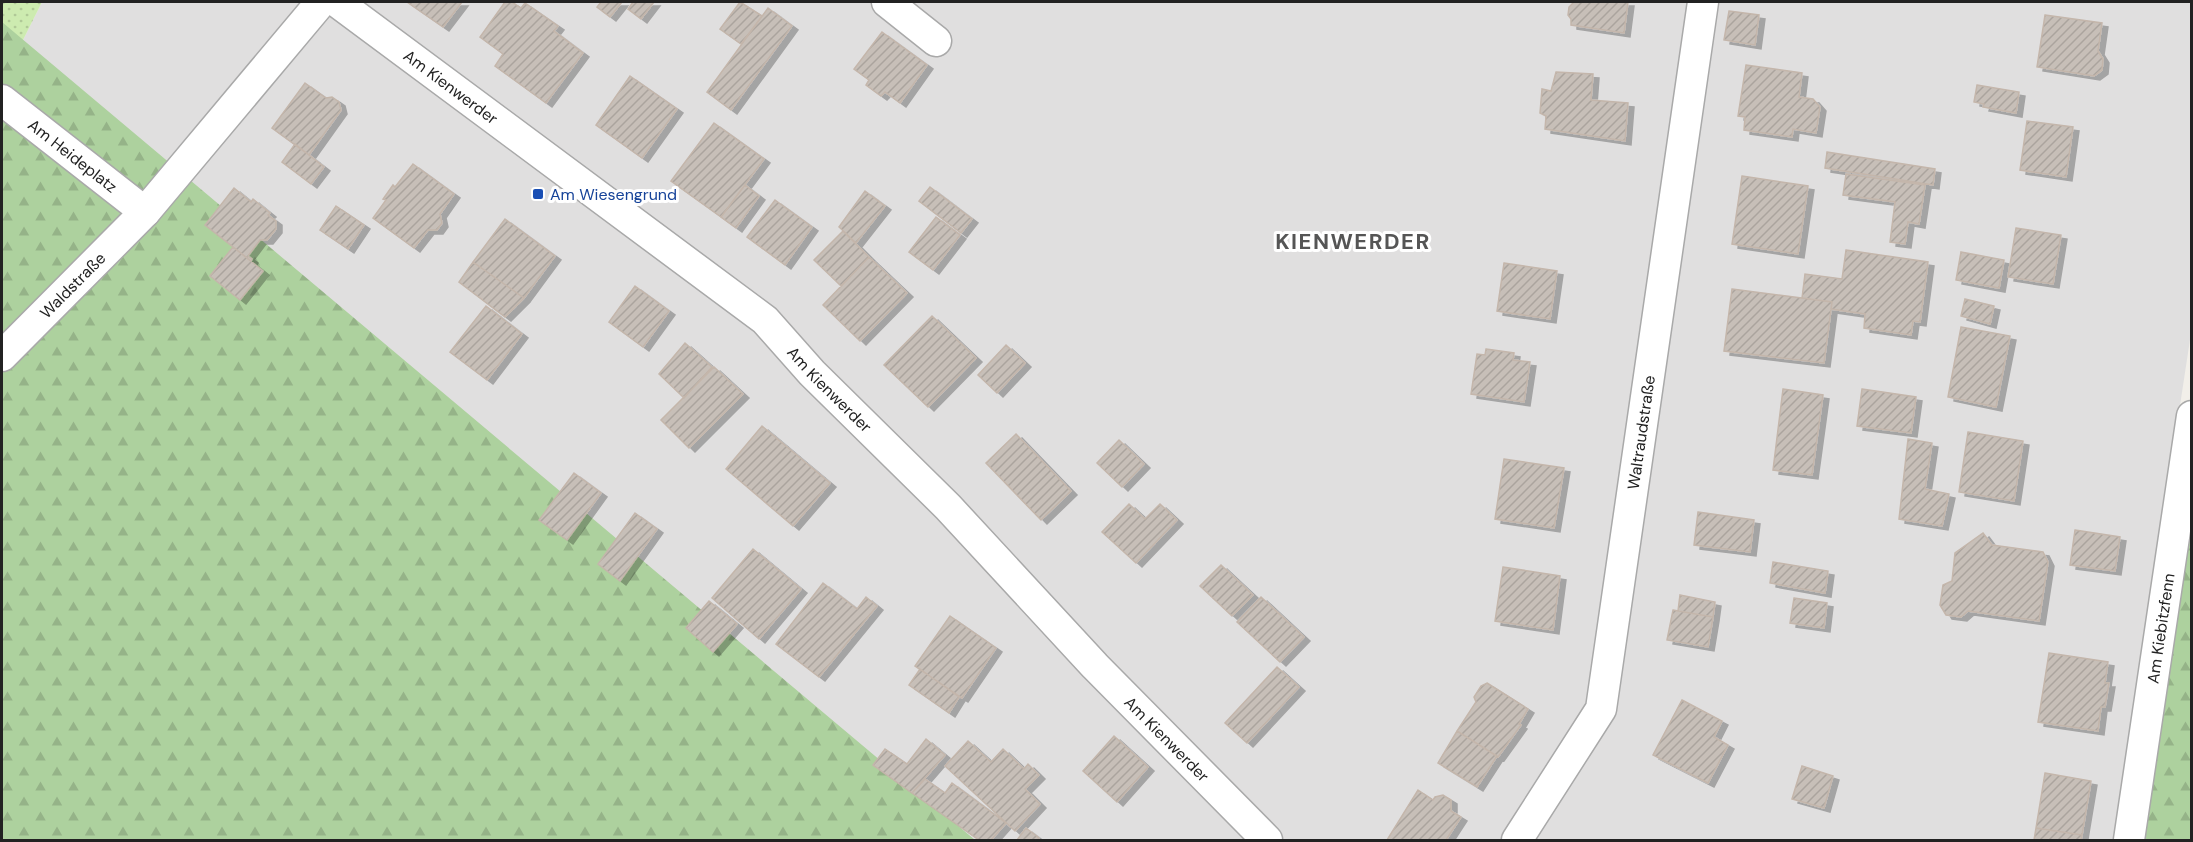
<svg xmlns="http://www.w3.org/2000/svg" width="2193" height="842" viewBox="0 0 2193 842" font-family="'DM Sans',sans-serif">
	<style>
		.residential { fill: #e0dfdf }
		.grass { fill: url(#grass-dots) }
		.forest { fill: url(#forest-firs) }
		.building { fill: url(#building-hatch); stroke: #c4b6ab; stroke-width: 1.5; filter: url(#shadow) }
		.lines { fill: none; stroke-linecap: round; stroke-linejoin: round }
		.minor-casing { stroke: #a9a9a9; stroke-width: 33 }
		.minor { stroke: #fff; stroke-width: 30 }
		.transit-dot { fill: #1a4fb4; stroke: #fff; stroke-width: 2 }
		.labels { text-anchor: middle; stroke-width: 6; stroke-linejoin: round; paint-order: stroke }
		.street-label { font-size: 16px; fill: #222; stroke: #fff }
		.transit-label { font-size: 16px; fill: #164399; stroke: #fff; text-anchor: start }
		.district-label { font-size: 22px; font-weight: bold; letter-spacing: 1.5px; fill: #555; stroke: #fff }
	</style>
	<defs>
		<pattern id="grass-dots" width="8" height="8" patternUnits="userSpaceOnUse" patternTransform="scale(1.5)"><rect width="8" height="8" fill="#cdebb0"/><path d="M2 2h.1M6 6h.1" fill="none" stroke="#b0c997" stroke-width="1.8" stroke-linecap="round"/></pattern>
		<pattern id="forest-firs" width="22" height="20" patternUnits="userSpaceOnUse" patternTransform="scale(1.5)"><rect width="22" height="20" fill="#add19e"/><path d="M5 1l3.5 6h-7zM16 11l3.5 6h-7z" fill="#95b388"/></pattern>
		<pattern id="building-hatch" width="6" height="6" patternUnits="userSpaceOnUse" patternTransform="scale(1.5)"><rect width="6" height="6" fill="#c7bfb8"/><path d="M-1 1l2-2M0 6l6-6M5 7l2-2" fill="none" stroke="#aba49e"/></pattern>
		<filter id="shadow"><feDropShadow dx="6" dy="4" stdDeviation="0" flood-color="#0004"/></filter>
	</defs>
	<rect width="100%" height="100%" fill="#f2efe9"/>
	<path class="residential" d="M 42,2 L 2191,2 L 2191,333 L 2114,840 L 935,840 L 2,82 Z"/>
	<path class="grass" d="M 2,2 L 42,2 L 2,82 Z"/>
	<path class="forest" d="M 2,22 L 975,840 L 2,840 Z
		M 2191,471 L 2191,840 L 2138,840 Z"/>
	<path class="building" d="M 407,2 L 462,2 L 443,27 Z
		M 505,2 L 512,2 L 521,8 L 525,3 L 558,26 L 554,31 L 583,53 L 546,103 L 495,66 L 503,54 L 480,37 Z
		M 601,2 L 622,2 L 610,17 L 597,7 Z
		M 633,2 L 654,2 L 641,19 L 628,9 Z
		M 740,2 L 762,16 L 741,44 L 720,29 Z
		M 1574,2 L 1628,2 L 1624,33 L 1571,25 L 1571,19 L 1568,15 L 1569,7 Z
		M 768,8 L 792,26 L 731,110 L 707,92 Z
		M 1729,11 L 1759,15 L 1755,45 L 1724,40 Z
		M 2045,15 L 2102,23 L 2098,51 L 2103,59 L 2102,70 L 2094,76 L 2037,67 Z
		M 882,32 L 927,65 L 900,103 L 885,92 L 881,96 L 866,85 L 869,80 L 854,69 Z
		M 1746,65 L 1802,73 L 1799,97 L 1813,99 L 1820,107 L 1816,133 L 1793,129 L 1792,137 L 1744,130 L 1745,117 L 1738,116 Z
		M 1556,72 L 1593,74 L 1591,100 L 1628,103 L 1625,141 L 1545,129 L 1546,116 L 1540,113 L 1542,89 L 1551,91 Z
		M 630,76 L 677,109 L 642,158 L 596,125 Z
		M 305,83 L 326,98 L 332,97 L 339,102 L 341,110 L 309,155 L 272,128 Z
		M 1977,85 L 2019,92 L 2016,113 L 1983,107 L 1984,104 L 1974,102 Z
		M 2027,121 L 2073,127 L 2066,177 L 2020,170 Z
		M 714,123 L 764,159 L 721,217 L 671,181 Z
		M 295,144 L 324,167 L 311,184 L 282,162 Z
		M 1827,152 L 1935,169 L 1933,185 L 1825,168 Z
		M 413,164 L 454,194 L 440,214 L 442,223 L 437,230 L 428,230 L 414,248 L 373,218 L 386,200 L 383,199 L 393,185 L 395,187 Z
		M 1846,174 L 1925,185 L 1919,224 L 1908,222 L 1905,244 L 1890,242 L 1895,202 L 1843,195 Z
		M 1742,176 L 1808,186 L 1798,254 L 1732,244 Z
		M 745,185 L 759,196 L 736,228 L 721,217 Z
		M 930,187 L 972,219 L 961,233 L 919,201 Z
		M 234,188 L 251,202 L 253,199 L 270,213 L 268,215 L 276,221 L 276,229 L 267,240 L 260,240 L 248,256 L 252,259 L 251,261 L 205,225 Z
		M 865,191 L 885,206 L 856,243 L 839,227 Z
		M 775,200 L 812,227 L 785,265 L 747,237 Z
		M 336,206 L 364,225 L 348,249 L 320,230 Z
		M 936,217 L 960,235 L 933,270 L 909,252 Z
		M 505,219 L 555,256 L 524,298 L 473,262 Z
		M 2016,228 L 2061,235 L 2053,284 L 2008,277 Z
		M 843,231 L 869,257 L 841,286 L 814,260 Z
		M 233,247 L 263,271 L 240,300 L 210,276 Z
		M 1846,250 L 1928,262 L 1920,322 L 1913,321 L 1911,335 L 1864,328 L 1865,314 L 1831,309 L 1832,302 L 1802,298 L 1805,274 L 1842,279 Z
		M 1961,252 L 2004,260 L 1999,288 L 1956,280 Z
		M 869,257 L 907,293 L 860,341 L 823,305 Z
		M 473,262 L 524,298 L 505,317 L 459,282 Z
		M 1504,263 L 1557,271 L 1550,319 L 1497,311 Z
		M 635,286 L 669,311 L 643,347 L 609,322 Z
		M 1732,289 L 1832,302 L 1824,363 L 1724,351 Z
		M 1965,299 L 1994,306 L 1990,324 L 1961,316 Z
		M 486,306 L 522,334 L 487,380 L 450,352 Z
		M 932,316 L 976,358 L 928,407 L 884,365 Z
		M 1961,327 L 2010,336 L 1996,407 L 1948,397 Z
		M 685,343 L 712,367 L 684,398 L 659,374 Z
		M 1006,345 L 1025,363 L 997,393 L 978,375 Z
		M 1486,349 L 1514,353 L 1513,360 L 1530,362 L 1524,402 L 1471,394 L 1477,354 L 1485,355 Z
		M 714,367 L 743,394 L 689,448 L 661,420 Z
		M 1783,389 L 1823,395 L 1812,475 L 1773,470 Z
		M 1862,389 L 1916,397 L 1911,433 L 1857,426 Z
		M 762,426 L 830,483 L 793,526 L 726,469 Z
		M 1968,432 L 2023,441 L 2014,501 L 1959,492 Z
		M 1016,434 L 1071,491 L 1041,520 L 986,463 Z
		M 1908,439 L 1932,443 L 1925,489 L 1949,494 L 1942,526 L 1899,519 Z
		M 1119,440 L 1144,464 L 1122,487 L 1097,463 Z
		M 1504,459 L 1564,468 L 1554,528 L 1495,519 Z
		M 574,473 L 601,493 L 567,540 L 539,520 Z
		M 1129,504 L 1145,519 L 1160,504 L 1177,520 L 1136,563 L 1102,532 Z
		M 1698,512 L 1754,520 L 1750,552 L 1694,545 Z
		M 635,513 L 657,529 L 620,581 L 598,564 Z
		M 2075,530 L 2120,537 L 2115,571 L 2070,565 Z
		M 1983,533 L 1992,545 L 2043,552 L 2048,562 L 2039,621 L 1968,611 L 1961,617 L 1946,615 L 1940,605 L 1943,585 L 1952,581 L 1955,553 Z
		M 753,549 L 801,589 L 759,639 L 712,598 Z
		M 1773,562 L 1828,571 L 1825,593 L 1770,583 Z
		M 1221,565 L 1253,595 L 1232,616 L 1200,586 Z
		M 1503,567 L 1560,576 L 1553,630 L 1495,621 Z
		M 823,583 L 857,609 L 866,597 L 877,606 L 819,677 L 776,644 Z
		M 1680,595 L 1715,602 L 1713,617 L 1678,611 Z
		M 1261,597 L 1304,637 L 1280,662 L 1237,622 Z
		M 1794,598 L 1827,603 L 1824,628 L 1790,623 Z
		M 709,601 L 737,624 L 713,652 L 686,628 Z
		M 1673,610 L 1713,617 L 1708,647 L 1667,640 Z
		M 950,616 L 996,648 L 962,698 L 915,666 Z
		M 2049,653 L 2108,662 L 2105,683 L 2109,683 L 2105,707 L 2101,707 L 2098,731 L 2038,722 Z
		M 1277,667 L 1299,687 L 1247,743 L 1225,723 Z
		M 920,669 L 959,697 L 949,713 L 909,685 Z
		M 1487,683 L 1528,709 L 1519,724 L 1521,725 L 1498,757 L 1457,731 L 1476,702 L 1474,697 L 1481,686 Z
		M 1682,700 L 1722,721 L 1714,737 L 1728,745 L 1708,783 L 1653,755 Z
		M 1457,731 L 1497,756 L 1477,787 L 1438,763 Z
		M 1114,736 L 1148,767 L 1117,802 L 1083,771 Z
		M 926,739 L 945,755 L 912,793 L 873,765 L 885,749 L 907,764 Z
		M 968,741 L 991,762 L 1003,749 L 1024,769 L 1028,764 L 1039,775 L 1025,789 L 1040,804 L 1015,831 L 945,766 Z
		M 1802,766 L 1833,776 L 1824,808 L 1792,799 Z
		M 2045,773 L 2091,781 L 2082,835 L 2036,828 Z
		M 925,779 L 945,793 L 952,783 L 1006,823 L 991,840 L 979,840 L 912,793 Z
		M 1418,790 L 1433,800 L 1435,797 L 1443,795 L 1451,800 L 1451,811 L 1461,817 L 1446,840 L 1387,840 Z
		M 1026,828 L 1039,838 L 1037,840 L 1017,840 Z
		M 2036,828 L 2082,835 L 2081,840 L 2034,840 Z"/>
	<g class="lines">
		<g class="minor-casing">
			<g id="minor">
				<path id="s1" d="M 337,2 L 765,320 L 812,373 L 948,507 L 1095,666 L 1267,840"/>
				<path d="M 887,2 L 936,41"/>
				<path id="s2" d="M 2,100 L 145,212"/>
				<path id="s3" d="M 2,356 L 145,212 L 321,2"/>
				<path id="s4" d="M 1517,840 L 1601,709 L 1703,2"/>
				<path id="s5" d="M 2129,840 L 2192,416"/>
			</g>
		</g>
		<use href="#minor" class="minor"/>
	</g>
	<rect class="transit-dot" x="532" y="188" width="12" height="12" rx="3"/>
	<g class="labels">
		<g class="street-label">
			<text dy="6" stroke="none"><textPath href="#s1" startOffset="142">Am Kienwerder</textPath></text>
			<text dy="6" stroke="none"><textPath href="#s2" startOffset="90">Am Heideplatz</textPath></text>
			<text dy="6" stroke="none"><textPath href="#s3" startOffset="100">Waldstraße</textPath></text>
			<text dy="6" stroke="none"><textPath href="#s1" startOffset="628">Am Kienwerder</textPath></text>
			<text dy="6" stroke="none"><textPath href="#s4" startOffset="435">Waltraudstraße</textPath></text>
			<text dy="6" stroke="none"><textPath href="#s5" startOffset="214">Am Kiebitzfenn</textPath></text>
			<text dy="6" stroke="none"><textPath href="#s1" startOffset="1114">Am Kienwerder</textPath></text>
		</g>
		<g class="transit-label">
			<text x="550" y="200">Am Wiesengrund</text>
		</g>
		<g class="district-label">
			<text x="1353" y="249">KIENWERDER</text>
		</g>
	</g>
	<rect width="2193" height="842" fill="none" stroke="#222222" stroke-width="6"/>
</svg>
